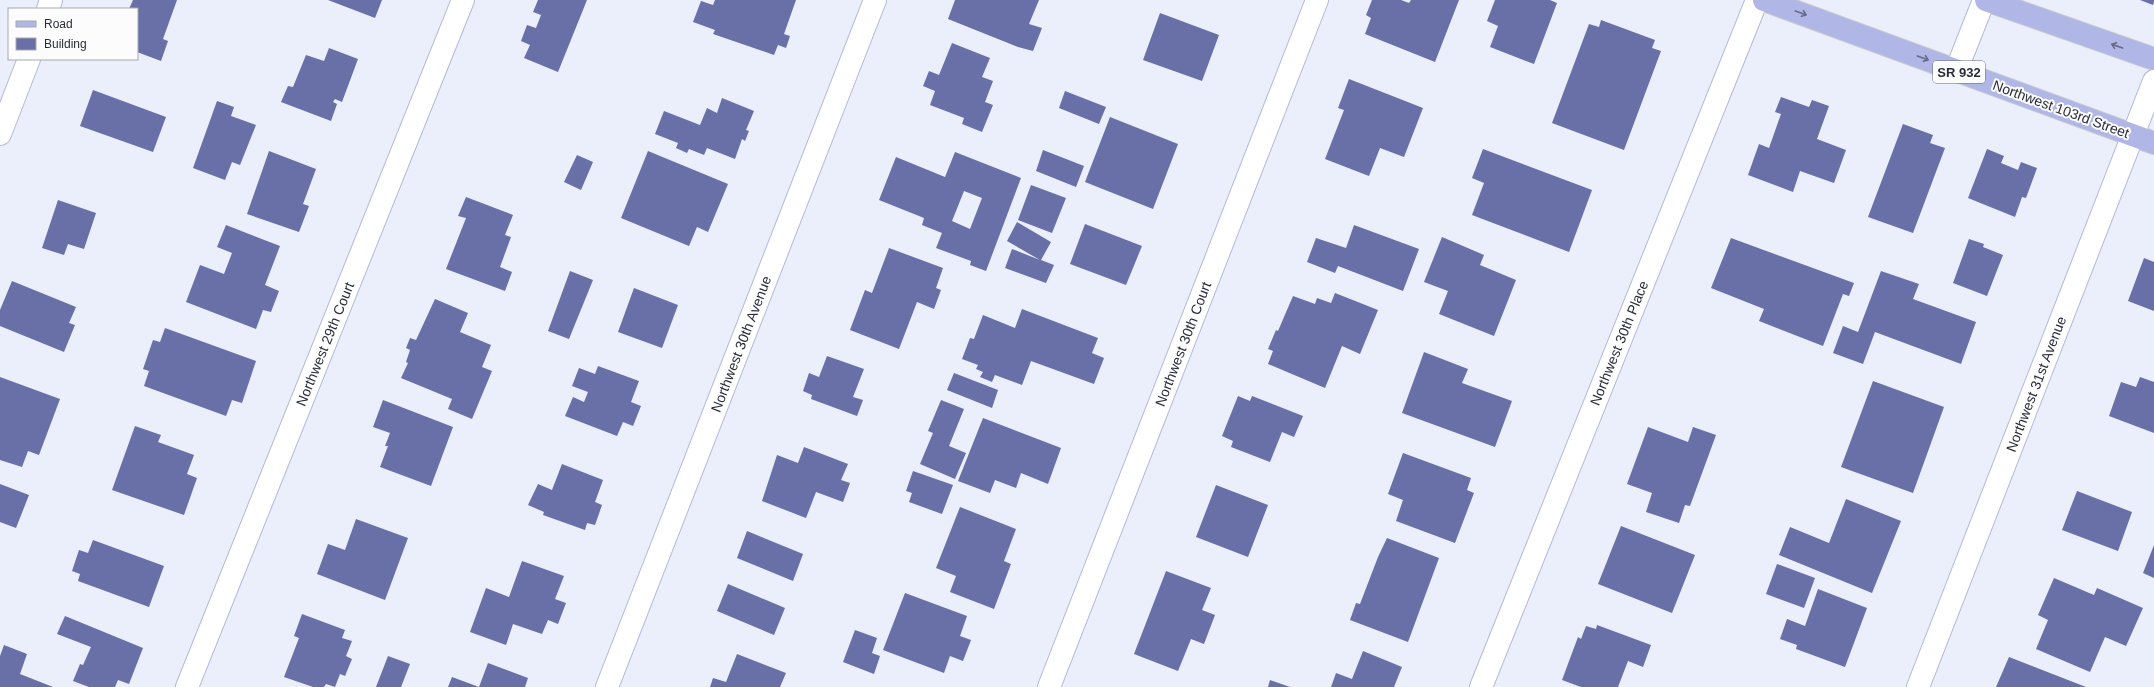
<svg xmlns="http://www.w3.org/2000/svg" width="2154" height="687" viewBox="0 0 2154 687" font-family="Helvetica,sans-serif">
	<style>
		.building { fill: #6870a7; fill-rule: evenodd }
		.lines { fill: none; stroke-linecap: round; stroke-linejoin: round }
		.minor-casing { stroke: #b3b9d9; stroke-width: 24 }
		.major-casing { stroke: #cccdcf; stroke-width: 24 }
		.minor { stroke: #fff; stroke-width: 22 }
		.major { stroke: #b0b7e6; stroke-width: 22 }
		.oneway { stroke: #666b87 }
		.labels { text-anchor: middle; stroke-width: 4; stroke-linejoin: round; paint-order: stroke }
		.shield { fill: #fcfcfc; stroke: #696b74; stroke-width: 1 }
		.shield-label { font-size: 13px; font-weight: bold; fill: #2a2d39 }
		.street-label { font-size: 14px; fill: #2a2d39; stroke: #fcfcfc }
	</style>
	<rect width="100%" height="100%" fill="#ebeefb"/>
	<path class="building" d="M 133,0 L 177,0 L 163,39 L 168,41 L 161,61 L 137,52 L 137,9 L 129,9 Z
		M 328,0 L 382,0 L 375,18 Z
		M 538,0 L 587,0 L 558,72 L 524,58 L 530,45 L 521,41 L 527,25 L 536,28 L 541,15 L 533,12 Z
		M 715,0 L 796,0 L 784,34 L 790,36 L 786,48 L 778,45 L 774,55 L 713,34 L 715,30 L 693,22 L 701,1 L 713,5 Z
		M 955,0 L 1039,0 L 1029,24 L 1042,28 L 1033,51 L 1018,47 L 948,19 Z
		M 1372,0 L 1401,0 L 1409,3 L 1411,0 L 1459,0 L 1435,62 L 1365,34 L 1371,18 L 1366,15 Z
		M 1495,0 L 1550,0 L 1557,3 L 1534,64 L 1490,47 L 1498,26 L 1487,21 Z
		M 2140,0 L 2154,0 L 2154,2 L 2153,5 Z
		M 1160,13 L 1219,35 L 1202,81 L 1143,60 Z
		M 1601,20 L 1655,40 L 1652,48 L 1661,51 L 1624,150 L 1552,123 L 1589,24 L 1599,27 Z
		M 952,43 L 990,58 L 982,77 L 993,81 L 985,102 L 993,105 L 982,132 L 962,124 L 964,118 L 930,105 L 935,91 L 923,86 L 929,71 L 939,75 Z
		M 329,48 L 358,59 L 342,102 L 335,99 L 333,102 L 337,104 L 331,121 L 281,102 L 288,86 L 293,87 L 306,55 L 324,61 Z
		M 1349,79 L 1423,108 L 1404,157 L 1380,148 L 1369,176 L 1325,159 L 1344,110 L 1338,108 Z
		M 93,90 L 166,117 L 153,152 L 80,126 Z
		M 1065,91 L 1106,107 L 1099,124 L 1059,108 Z
		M 1781,97 L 1809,107 L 1812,100 L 1829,106 L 1817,139 L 1846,150 L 1834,183 L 1800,171 L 1793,192 L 1748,175 L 1759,144 L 1769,148 L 1781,114 L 1775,112 Z
		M 722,98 L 754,111 L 746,130 L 749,131 L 745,141 L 742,139 L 735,159 L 707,148 L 704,155 L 689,149 L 687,153 L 676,148 L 678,143 L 655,134 L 664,111 L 700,125 L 707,108 L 717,113 Z
		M 217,101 L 234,107 L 231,116 L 256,125 L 240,165 L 232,162 L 225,180 L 193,168 Z
		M 1110,117 L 1178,144 L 1153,209 L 1085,182 Z
		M 1903,124 L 1933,135 L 1930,143 L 1945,148 L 1913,233 L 1868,217 Z
		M 1483,149 L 1592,190 L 1569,252 L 1472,215 L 1484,183 L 1472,178 Z
		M 1987,149 L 2004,156 L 2001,163 L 2018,170 L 2021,162 L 2037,168 L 2026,198 L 2022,197 L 2015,217 L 1968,198 Z
		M 1043,150 L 1084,166 L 1076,187 L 1036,171 Z
		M 269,151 L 316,169 L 303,204 L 309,206 L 299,232 L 247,214 Z
		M 648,151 L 728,184 L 708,232 L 697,227 L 689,246 L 621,218 Z
		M 955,152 L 1021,178 L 986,271 L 970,265 L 971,261 L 936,248 L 942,233 L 922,225 L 924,218 L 879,200 L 896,157 L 945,177 ZM 964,191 L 982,198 L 970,229 L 952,221 Z
		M 577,155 L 593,162 L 581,190 L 564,182 Z
		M 1031,185 L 1066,198 L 1052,233 L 1018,220 Z
		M 466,197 L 513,215 L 505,235 L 511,237 L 500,267 L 512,272 L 505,291 L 446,269 L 466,218 L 458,216 Z
		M 58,200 L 96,213 L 84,249 L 68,244 L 64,255 L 42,248 Z
		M 1017,222 L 1051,242 L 1041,260 L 1054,265 L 1046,283 L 1005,268 L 1012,249 L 1040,260 L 1007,241 Z
		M 1085,224 L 1142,246 L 1126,285 L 1070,264 Z
		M 226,225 L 280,246 L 265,285 L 279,291 L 271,312 L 263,310 L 256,329 L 186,302 L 200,265 L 224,274 L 232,253 L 217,247 Z
		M 1354,225 L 1419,249 L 1403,291 L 1338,266 L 1335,273 L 1307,262 L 1316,238 L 1346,248 Z
		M 1442,237 L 1484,255 L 1480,265 L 1516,280 L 1494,336 L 1439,314 L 1448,291 L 1424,282 Z
		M 1731,238 L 1854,283 L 1849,296 L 1843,294 L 1823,346 L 1759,321 L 1764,309 L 1711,288 Z
		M 1969,239 L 1984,244 L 1983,247 L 2003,255 L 1987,296 L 1953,283 Z
		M 889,248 L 943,268 L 936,288 L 941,290 L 934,309 L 917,302 L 899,349 L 850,330 L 865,290 L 872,293 Z
		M 2144,258 L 2154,262 L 2154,311 L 2128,301 Z
		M 570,271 L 593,280 L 569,339 L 548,331 Z
		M 1881,271 L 1919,284 L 1913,299 L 1976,322 L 1961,364 L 1875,332 L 1863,364 L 1833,353 L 1843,326 L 1858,332 Z
		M 12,281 L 76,307 L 69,323 L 75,325 L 64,352 L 0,326 L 0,310 Z
		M 634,288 L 678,305 L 662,348 L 618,332 Z
		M 1335,293 L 1378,310 L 1360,354 L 1342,346 L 1325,388 L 1268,364 L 1273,351 L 1268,349 L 1276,330 L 1278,331 L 1293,296 L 1315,304 L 1317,298 L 1331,303 Z
		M 435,299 L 468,313 L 460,332 L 491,345 L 482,367 L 492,371 L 472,419 L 448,409 L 452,399 L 401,378 L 408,363 L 406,362 L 410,350 L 406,348 L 410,338 L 416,340 Z
		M 1022,309 L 1098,338 L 1092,353 L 1104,358 L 1094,384 L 1031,361 L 1022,385 L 995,375 L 992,382 L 980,377 L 983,372 L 976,369 L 978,365 L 962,359 L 970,338 L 974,339 L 983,315 L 1015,328 Z
		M 165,328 L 256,361 L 242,403 L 232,400 L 226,416 L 144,386 L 149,371 L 143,369 L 153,340 L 160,342 Z
		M 1424,352 L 1468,369 L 1462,383 L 1512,401 L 1495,447 L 1402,413 Z
		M 827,356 L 864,369 L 853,397 L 863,400 L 857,416 L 811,399 L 812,395 L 803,391 L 809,373 L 819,377 Z
		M 598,366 L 639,381 L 631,402 L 641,406 L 633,426 L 623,422 L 617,436 L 565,416 L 573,397 L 584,402 L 588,392 L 572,386 L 579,368 L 595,374 Z
		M 954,373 L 998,390 L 992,408 L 947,390 Z
		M 0,377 L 60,399 L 39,455 L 28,451 L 22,467 L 0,460 Z
		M 2140,377 L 2154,382 L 2154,433 L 2109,416 L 2121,382 L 2136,387 Z
		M 1873,381 L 1944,407 L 1913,493 L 1841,467 Z
		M 1238,396 L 1250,401 L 1252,396 L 1303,416 L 1294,437 L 1282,432 L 1270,462 L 1231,447 L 1233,441 L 1222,436 Z
		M 383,400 L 453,427 L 431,486 L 380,467 L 388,446 L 385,446 L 390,433 L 373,427 Z
		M 941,400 L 964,409 L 949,446 L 966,453 L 955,479 L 920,464 L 933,433 L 928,431 Z
		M 983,418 L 1061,448 L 1048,484 L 1021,473 L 1016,488 L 995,480 L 990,493 L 958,481 Z
		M 135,426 L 161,435 L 158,442 L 194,455 L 187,474 L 197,478 L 184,515 L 112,490 Z
		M 1648,427 L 1688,442 L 1693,427 L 1716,435 L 1690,506 L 1685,505 L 1679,523 L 1646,512 L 1652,493 L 1627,484 Z
		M 804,447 L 848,464 L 841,480 L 850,483 L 843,502 L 816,492 L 806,518 L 762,501 L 777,455 L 798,463 Z
		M 1403,453 L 1471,478 L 1467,490 L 1474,493 L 1455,543 L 1396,521 L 1403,500 L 1388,494 Z
		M 562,464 L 603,480 L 595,502 L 602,505 L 595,525 L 587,523 L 585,530 L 543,515 L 544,512 L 528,505 L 538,484 L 552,490 Z
		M 913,471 L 953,485 L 942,514 L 909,502 L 912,493 L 906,491 Z
		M 0,484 L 29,495 L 16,528 L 0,522 Z
		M 1216,485 L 1268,505 L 1248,557 L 1196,537 Z
		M 2077,491 L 2132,512 L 2118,551 L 2062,530 Z
		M 1846,499 L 1901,521 L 1872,593 L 1779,555 L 1790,527 L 1829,543 Z
		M 960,507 L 1016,529 L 1004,561 L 1011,564 L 994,609 L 950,592 L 956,576 L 936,568 Z
		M 356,519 L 408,538 L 385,600 L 317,574 L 328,544 L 345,550 Z
		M 1621,526 L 1695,555 L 1672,613 L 1598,584 Z
		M 747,531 L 803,554 L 793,581 L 737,558 Z
		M 1387,538 L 1439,558 L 1408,642 L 1350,620 L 1356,603 L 1360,604 L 1378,557 Z
		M 93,540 L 164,566 L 149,607 L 78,581 L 80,574 L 72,571 L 79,550 L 88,553 Z
		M 2154,545 L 2154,578 L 2143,573 Z
		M 522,561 L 564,576 L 555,599 L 566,603 L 558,624 L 548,620 L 542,634 L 513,624 L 506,645 L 470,632 L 486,588 L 509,597 Z
		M 1777,564 L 1815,578 L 1804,608 L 1766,594 Z
		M 1166,571 L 1211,588 L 1202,610 L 1215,615 L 1204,644 L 1191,639 L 1178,671 L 1134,654 Z
		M 2054,578 L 2094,595 L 2097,588 L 2143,608 L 2126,646 L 2105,637 L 2090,672 L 2036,649 L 2048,620 L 2038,615 Z
		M 728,584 L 785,608 L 774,635 L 717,611 Z
		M 1818,589 L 1867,608 L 1845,667 L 1796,649 L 1797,645 L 1780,639 L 1787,619 L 1805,626 Z
		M 905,593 L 967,616 L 960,636 L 971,640 L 963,661 L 950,656 L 944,673 L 883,650 Z
		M 302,614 L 345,630 L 342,638 L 352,641 L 346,656 L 352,659 L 345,676 L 340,674 L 335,687 L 326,684 L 324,687 L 313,687 L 284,677 L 299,638 L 294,636 Z
		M 65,616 L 143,648 L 129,684 L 118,680 L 115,687 L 89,687 L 73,681 L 80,664 L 83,665 L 91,647 L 57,634 Z
		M 1597,625 L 1651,645 L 1643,667 L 1628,661 L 1618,687 L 1581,687 L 1562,680 L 1578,637 L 1581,639 L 1586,626 L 1596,629 Z
		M 855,630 L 877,638 L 872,653 L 880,656 L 874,674 L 843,662 Z
		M 4,645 L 27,654 L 20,674 L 53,687 L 0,687 L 0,656 Z
		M 1363,651 L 1402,667 L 1394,687 L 1331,687 L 1336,673 L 1352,679 Z
		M 737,654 L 786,673 L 780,687 L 710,687 L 713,678 L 726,682 Z
		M 388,656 L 410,664 L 401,687 L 376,687 Z
		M 2009,657 L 2086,687 L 1996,687 Z
		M 488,663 L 528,678 L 525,687 L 479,687 Z
		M 452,677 L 479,687 L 448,687 Z
		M 1270,680 L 1290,687 L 1268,687 Z"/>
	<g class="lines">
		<g class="minor-casing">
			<path id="minor" d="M 48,9 L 51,0
				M 1956,71 L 1984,0
				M 0,134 L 29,59
				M 187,687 L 463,0
				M 607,687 L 875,0
				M 1049,687 L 1317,0
				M 1481,687 L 1757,0
				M 1918,687 L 2154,81"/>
		</g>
		<g class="major-casing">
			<path id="major" d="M 1764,0 L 2154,143
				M 1986,0 L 2154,59"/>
		</g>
		<use href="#minor" class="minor"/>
		<use href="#major" class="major"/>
	</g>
	<defs><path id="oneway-shaft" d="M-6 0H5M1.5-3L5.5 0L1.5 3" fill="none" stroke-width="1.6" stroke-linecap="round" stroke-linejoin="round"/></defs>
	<g class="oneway">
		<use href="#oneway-shaft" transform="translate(1801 13) rotate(20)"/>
		<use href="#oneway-shaft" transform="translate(2117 46) rotate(-161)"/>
		<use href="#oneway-shaft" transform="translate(1923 58) rotate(20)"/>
	</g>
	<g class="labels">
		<rect class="shield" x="1933" y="61" width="52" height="22" rx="3"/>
		<g class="shield-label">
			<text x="1959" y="77">SR 932</text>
		</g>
		<g class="street-label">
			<text transform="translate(2061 109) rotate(20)" y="5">Northwest 103rd Street</text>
			<text transform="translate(1619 343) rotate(-68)" y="5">Northwest 30th Place</text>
			<text transform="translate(325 344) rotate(-68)" y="5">Northwest 29th Court</text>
			<text transform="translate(741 344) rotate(-69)" y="5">Northwest 30th Avenue</text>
			<text transform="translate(1183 344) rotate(-69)" y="5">Northwest 30th Court</text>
			<text transform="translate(2036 384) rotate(-69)" y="5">Northwest 31st Avenue</text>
		</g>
	</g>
	<rect x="8" y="8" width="130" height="52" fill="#fcfcfc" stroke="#a8a9ae"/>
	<rect x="16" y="21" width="20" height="6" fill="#b0b7e6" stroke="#a8a9ae"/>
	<text x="44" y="28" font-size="12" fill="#2a2d39">Road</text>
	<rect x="16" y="38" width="20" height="12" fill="#6870a7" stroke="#a8a9ae"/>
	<text x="44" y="48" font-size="12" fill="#2a2d39">Building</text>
</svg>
